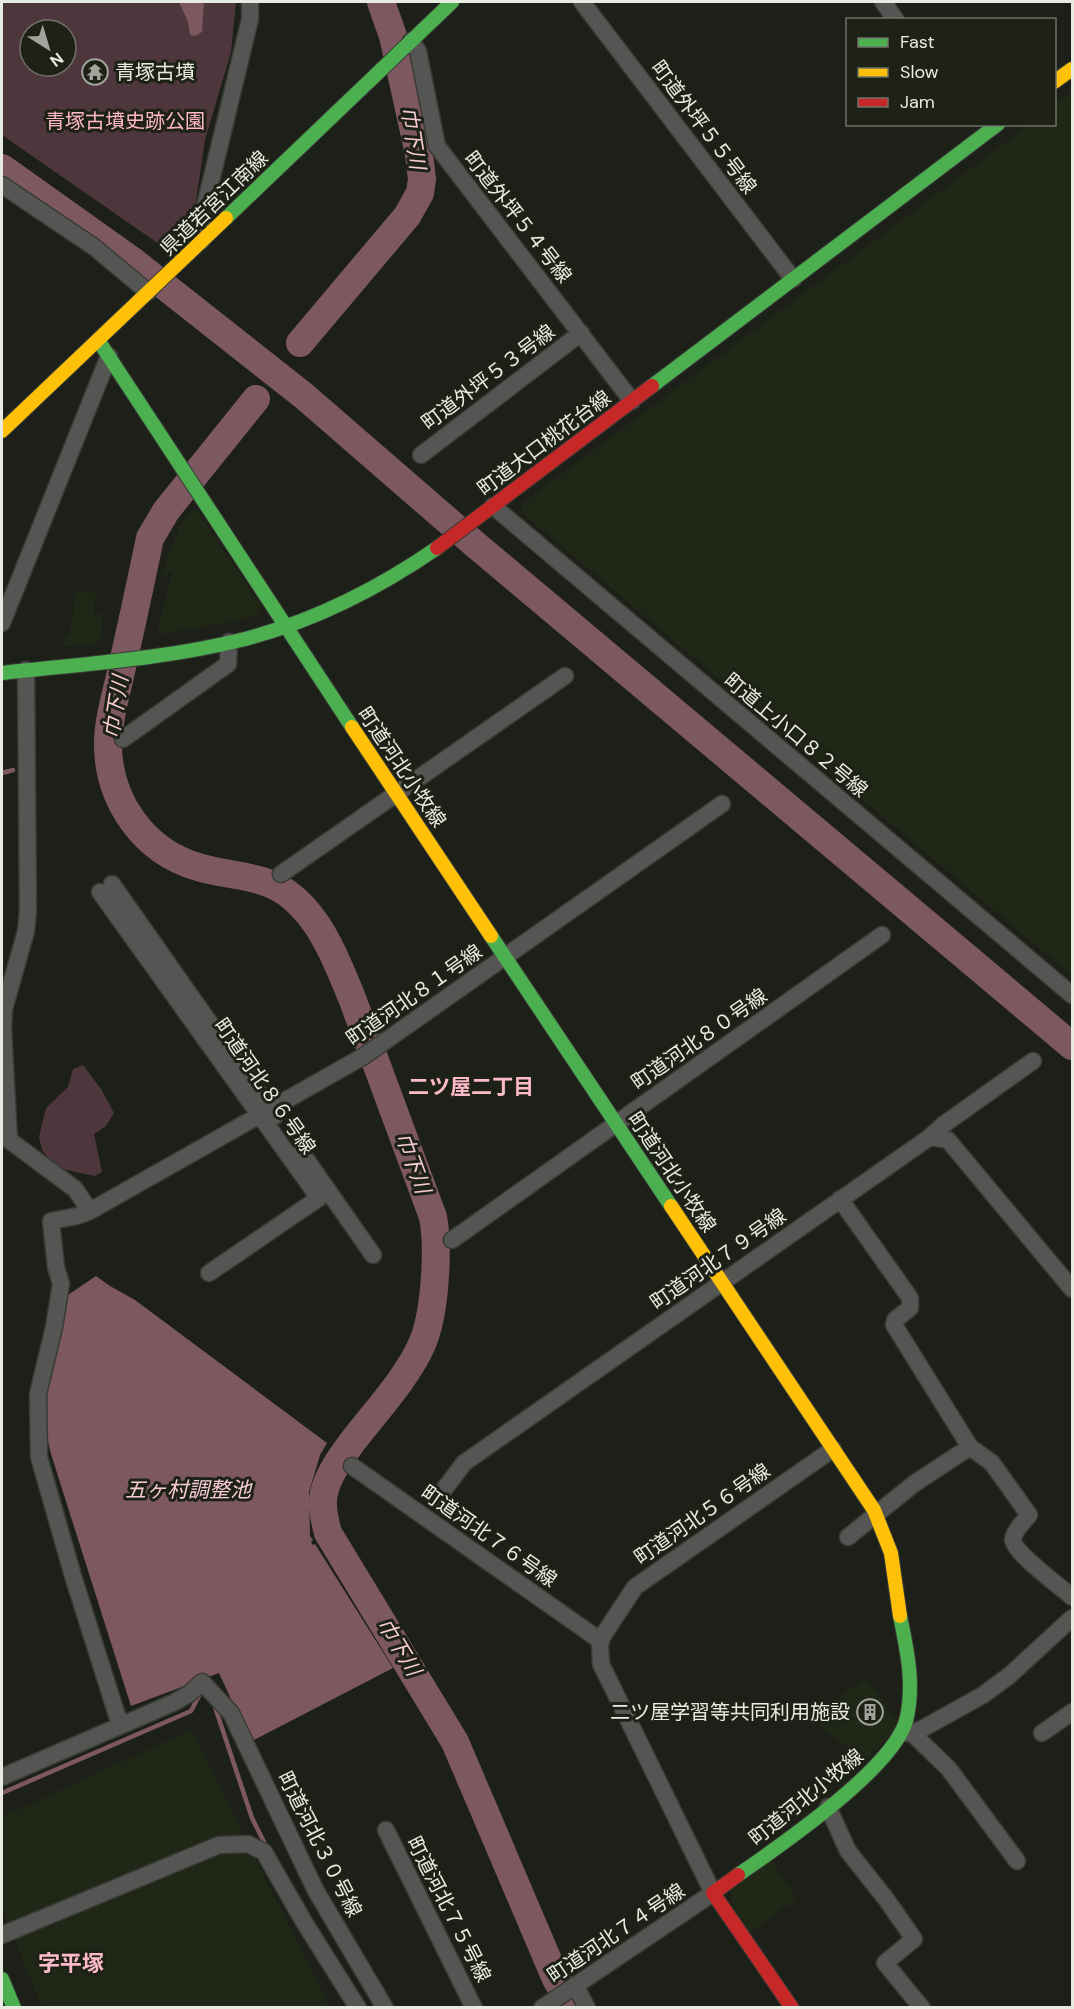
<svg xmlns="http://www.w3.org/2000/svg" width="1074" height="2009" viewBox="0 0 1074 2009" font-family="'DM Sans','Noto Sans JP',sans-serif">
	<style>
		.built { fill: #212716 }
		.green { fill: #4d373c; fill-rule: evenodd }
		.water { fill: #7d5861 }
		.lines { fill: none; stroke-linecap: round; stroke-linejoin: round }
		.stream { stroke: #7d5861; stroke-width: 4.5 }
		.river { stroke: #7d5861; stroke-width: 28 }
		.street-casing { stroke: #393b36; stroke-width: 19 }
		.fast-casing { stroke: #393b36; stroke-width: 16 }
		.slow-casing { stroke: #393b36; stroke-width: 16 }
		.jam-casing { stroke: #393b36; stroke-width: 16 }
		.street { stroke: #555653; stroke-width: 16 }
		.fast { stroke: #4caf50; stroke-width: 14 }
		.slow { stroke: #ffc107; stroke-width: 14 }
		.jam { stroke: #c62828; stroke-width: 14 }
		.labels { text-anchor: middle; stroke-width: 6; stroke-linejoin: round; paint-order: stroke }
		.poi-label { font-size: 20px; fill: #e8ebe2; stroke: #1e2216; text-anchor: start }
		.park-label { font-size: 20px; fill: #ffb8c9; stroke: #1e2216 }
		.street-label { font-size: 20px; fill: #e8ebe2; stroke: #1e2216 }
		.water-label { font-size: 21px; font-style: italic; fill: #f7cbd5; stroke: #1e2216 }
		.neighbourhood-label { font-size: 21px; font-weight: bold; fill: #fdbaca; stroke: #1e2216 }
		.quarter-label { font-size: 22px; font-weight: bold; fill: #fdbaca; stroke: #1e2216 }
	</style>
	<rect width="100%" height="100%" fill="#1d1f19"/>
	<path class="built" d="M 1072,91 L 1072,976 L 522,513 L 522,504 L 1028,125 L 1054,124 L 1055,104 Z
		M 194,509 L 197,510 L 261,606 L 258,614 L 239,620 L 157,635 L 173,570 L 162,577 L 169,553 L 179,528 Z
		M 76,592 L 97,593 L 93,614 L 104,615 L 99,643 L 62,647 L 64,637 L 69,637 Z
		M 865,1678 L 898,1721 L 895,1730 L 866,1760 L 810,1719 Z
		M 191,1730 L 329,2007 L 42,2007 L 2,1908 L 2,1817 Z
		M 771,1861 L 797,1899 L 750,1932 L 730,1901 L 732,1889 Z"/>
	<path class="green" d="M 2,2 L 236,2 L 231,52 L 205,140 L 191,235 L 169,251 L 2,135 ZM 30,30 L 66,30 L 66,66 L 30,66 Z
		M 83,1065 L 101,1089 L 114,1113 L 106,1126 L 94,1134 L 102,1172 L 95,1176 L 57,1168 L 42,1150 L 39,1137 L 46,1108 L 68,1087 L 73,1069 Z"/>
	<path class="water" d="M 179,2 L 204,2 L 202,32 L 195,36 L 190,35 L 188,22 Z
		M 96,1276 L 110,1286 L 135,1300 L 327,1443 L 320,1455 L 309,1492 L 310,1536 L 313,1540 L 311,1542 L 313,1545 L 315,1544 L 393,1668 L 252,1741 L 247,1734 L 219,1673 L 131,1706 L 51,1454 L 42,1416 L 65,1297 Z"/>
	<g class="lines">
		<path class="stream" d="M 2,773 L 13,770
			M 307,1509 L 327,1482
			M 214,1704 L 252,1818 L 267,1848
			M 2,1793 L 191,1711 L 202,1690"/>
		<path class="river" d="M 2,168 L 134,262 L 304,396 L 477,546 L 1072,1046
			M 300,343 L 407,216 L 420,193 L 422,179 L 419,154 L 393,36 L 381,2
			M 256,399 L 166,511 L 150,538 C 141,581 132,624 122,667 C 117,692 108,718 108,744 C 108,800 143,851 198,867 C 230,877 265,874 292,897 C 322,921 338,964 352,998 L 433,1217 C 439,1248 435,1315 422,1344 C 407,1378 376,1411 353,1441 C 342,1456 328,1474 324,1493 C 321,1505 325,1522 328,1533 L 455,1742 L 556,1979 L 574,2008"/>
		<g class="street-casing">
			<path id="street" d="M 582,2 L 793,279
				M 883,2 L 896,20
				M 411,41 L 418,51 L 437,146 L 632,401
				M 2,185 L 94,247 L 148,292
				M 201,241 L 204,210 L 250,19 L 250,2
				M 421,455 L 581,333
				M 493,506 L 1072,995
				M 2,623 L 109,356
				M 26,670 L 28,911 L 26,931 L 4,1009 L 3,1028 L 9,1140 L 75,1189 L 90,1211
				M 123,739 L 228,664 L 229,642
				M 281,874 L 565,676
				M 112,884 L 275,1116
				M 100,892 L 319,1198 L 209,1273
				M 930,1137 L 948,1140 L 1072,1289
				M 301,1152 L 373,1255
				M 840,1199 L 910,1298 L 910,1308 L 895,1320 L 894,1325 L 970,1447 L 992,1463 L 1029,1515 C 1024,1521 1013,1532 1013,1540 C 1015,1554 1061,1587 1072,1597
				M 452,1240 L 882,935
				M 352,1466 L 601,1641
				M 436,1500 L 464,1463 L 930,1137 L 943,1125 L 1033,1061
				M 848,1537 L 915,1483 L 970,1447
				M 120,1725 L 73,1576 L 39,1457 L 38,1394 L 54,1327 L 61,1284 L 56,1267 L 51,1221 L 77,1216 L 90,1211 L 364,1056 L 722,804
				M 902,1733 L 912,1733 L 920,1730 L 983,1695 L 1010,1675 L 1072,1618
				M 912,1733 L 949,1769 L 1017,1861
				M 1042,1733 L 1072,1712
				M 2,1777 L 175,1702 L 190,1693 L 202,1682 L 231,1713 L 316,1891 L 385,2008
				M 828,1807 L 848,1851 L 886,1899 L 914,1939 L 885,1963 L 922,2008
				M 386,1830 L 474,2008
				M 2,1935 L 219,1845 L 248,1844 L 264,1852 L 304,1922 L 358,2008
				M 575,1985 L 587,2008
				M 542,2008 L 713,1893 L 601,1664 L 600,1645 L 602,1637 L 635,1587 L 833,1449"/>
		</g>
		<g class="fast-casing">
			<path id="fast" d="M 226,218 L 452,2
				M 98,340 L 352,727
				M 652,386 L 998,124
				M 2,673 C 83,664 166,659 245,639 C 314,621 379,588 437,548
				M 491,936 L 671,1206
				M 738,1875 C 781,1845 892,1769 906,1721 C 915,1685 907,1650 900,1616
				M 2,1979 L 14,2008"/>
		</g>
		<g class="slow-casing">
			<path id="slow" d="M 1054,82 L 1072,69
				M 2,431 L 226,218
				M 352,727 L 491,936
				M 671,1206 L 874,1510 L 891,1553 L 900,1616"/>
		</g>
		<g class="jam-casing">
			<path id="jam" d="M 437,548 L 652,386
				M 738,1875 L 713,1893 L 792,2008"/>
		</g>
		<use href="#street" class="street"/>
		<use href="#fast" class="fast"/>
		<use href="#slow" class="slow"/>
		<use href="#jam" class="jam"/>
	</g>
	<defs>
		<g id="temple-ring" transform="scale(1.35)"><circle r="9.5" fill="#1e2216" stroke="#a1a49c" stroke-width="1.5"/><path d="M0-6L5-2H3V0L6.5 2.5H4V6H1.5V3h-3V6H-4V2.5H-6.5L-3 0V-2H-5Z" fill="#a1a49c"/></g>
		<g id="building-ring" transform="scale(1.35)"><circle r="9.5" fill="#1e2216" stroke="#a1a49c" stroke-width="1.5"/><path d="M-4-6H4V6H1V3H-1V6H-4ZM-2.5-4.3h1.7v1.8h-1.7ZM.8-4.3h1.7v1.8H.8ZM-2.5-1h1.7V.8h-1.7ZM.8-1h1.7V.8H.8Z" fill="#a1a49c"/></g>
	</defs>
	<g fill-rule="evenodd">
		<use href="#temple-ring" x="95" y="72"/>
		<use href="#building-ring" x="870" y="1712"/>
	</g>
	<g class="labels">
		<g class="poi-label">
			<text x="115" y="79">青塚古墳</text>
			<text x="850" y="1719" text-anchor="end">二ツ屋学習等共同利用施設</text>
		</g>
		<g class="park-label">
			<text x="125" y="128">青塚古墳史跡公園</text>
		</g>
		<g class="street-label">
			<text transform="translate(704 127) rotate(53)" y="7">町道外坪５５号線</text>
			<text transform="translate(214 203) rotate(-44)" y="7">県道若宮江南線</text>
			<text transform="translate(518 217) rotate(52)" y="7">町道外坪５４号線</text>
			<text transform="translate(488 377) rotate(-37)" y="7">町道外坪５３号線</text>
			<text transform="translate(544 443) rotate(-37)" y="7">町道大口桃花台線</text>
			<text transform="translate(796 735) rotate(40)" y="7">町道上小口８２号線</text>
			<text transform="translate(402 767) rotate(56)" y="7">町道河北小牧線</text>
			<text transform="translate(414 995) rotate(-35)" y="7">町道河北８１号線</text>
			<text transform="translate(699 1039) rotate(-35)" y="7">町道河北８０号線</text>
			<text transform="translate(265 1086) rotate(55)" y="7">町道河北８６号線</text>
			<text transform="translate(672 1172) rotate(56)" y="7">町道河北小牧線</text>
			<text transform="translate(718 1259) rotate(-35)" y="7">町道河北７９号線</text>
			<text transform="translate(702 1514) rotate(-35)" y="7">町道河北５６号線</text>
			<text transform="translate(489 1536) rotate(35)" y="7">町道河北７６号線</text>
			<text transform="translate(806 1797) rotate(-39)" y="7">町道河北小牧線</text>
			<text transform="translate(320 1844) rotate(63)" y="7">町道河北３０号線</text>
			<text transform="translate(449 1909) rotate(63)" y="7">町道河北７５号線</text>
			<text transform="translate(616 1933) rotate(-34)" y="7">町道河北７４号線</text>
		</g>
		<g class="water-label">
			<text transform="translate(413 138) rotate(81)" y="7">巾下川</text>
			<text transform="translate(116 707) rotate(-81)" y="7">巾下川</text>
			<text transform="translate(413 1163) rotate(70)" y="7">巾下川</text>
			<text x="188" y="1497">五ヶ村調整池</text>
			<text transform="translate(399 1647) rotate(59)" y="7">巾下川</text>
		</g>
		<g class="neighbourhood-label">
			<text x="471" y="1094">二ツ屋二丁目</text>
		</g>
		<g class="quarter-label">
			<text x="71" y="1971">字平塚</text>
		</g>
	</g>
	<rect width="1074" height="2009" fill="none" stroke="#e8ebe2" stroke-width="6"/>
	<rect x="846" y="18" width="210" height="108" fill="#1e2216" stroke="#6f7268" stroke-width="1.5"/>
	<rect x="858" y="38" width="30" height="9" fill="#4caf50" stroke="#6f7268" stroke-width="1.5"/>
	<text x="900" y="48" font-size="18" fill="#e8ebe2">Fast</text>
	<rect x="858" y="68" width="30" height="9" fill="#ffc107" stroke="#6f7268" stroke-width="1.5"/>
	<text x="900" y="78" font-size="18" fill="#e8ebe2">Slow</text>
	<rect x="858" y="98" width="30" height="9" fill="#c62828" stroke="#6f7268" stroke-width="1.5"/>
	<text x="900" y="108" font-size="18" fill="#e8ebe2">Jam</text>
	<g transform="translate(48 48) rotate(143)"><circle r="28" fill="#1e2216" stroke="#6f7268" stroke-width="1.5"/>
	<path d="M0-4.5L10 22L0 15L-10 22Z" fill="#a1a49c"/>
	<text y="-9" font-size="16" font-weight="bold" text-anchor="middle" fill="#e8ebe2">N</text>
	</g>
</svg>
